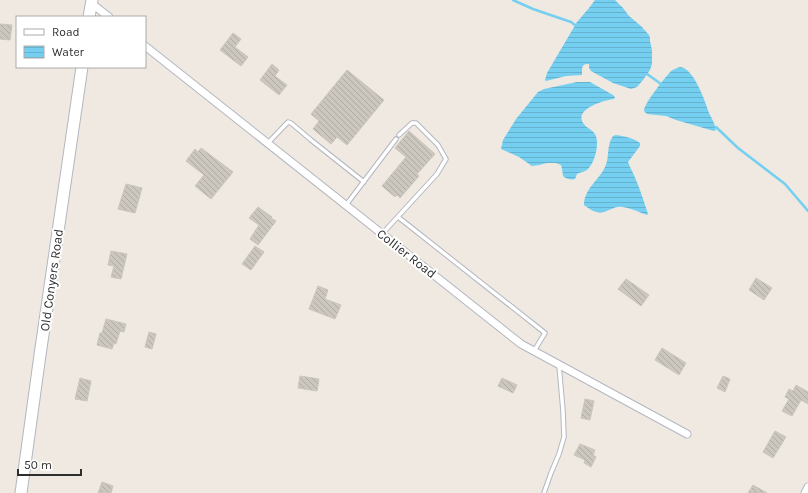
<svg xmlns="http://www.w3.org/2000/svg" width="808" height="493" viewBox="0 0 808 493" font-family="Karla,sans-serif">
	<style>
		.water { fill: url(#water-rules) }
		.lines { fill: none; stroke-linecap: round; stroke-linejoin: round }
		.stream { stroke: #75cff0; stroke-width: 2.5 }
		.building { fill: url(#building-back-hatch); stroke: #cbc5ba }
		.lane-casing { stroke: #b4b7c1; stroke-width: 5.5 }
		.street-casing { stroke: #b4b7c1; stroke-width: 9 }
		.secondary-casing { stroke: #b4b7c1; stroke-width: 13 }
		.lane { stroke: #fff; stroke-width: 3.5 }
		.street { stroke: #fff; stroke-width: 7 }
		.secondary { stroke: #fff; stroke-width: 11 }
		.labels { text-anchor: middle; stroke-width: 4; stroke-linejoin: round; paint-order: stroke }
		.street-label { font-size: 13px; fill: #2e2e2e; stroke: #fff }
	</style>
	<defs>
		<pattern id="water-rules" width="6" height="5" patternUnits="userSpaceOnUse"><rect width="6" height="5" fill="#75cff0"/><path d="M0 2.5h6" fill="none" stroke="#66b2ce"/></pattern>
		<pattern id="building-back-hatch" width="6" height="6" patternUnits="userSpaceOnUse"><rect width="6" height="6" fill="#cbc7bf"/><path d="M-1 5l2 2M0 0l6 6M5-1l2 2" fill="none" stroke="#afaba4"/></pattern>
	</defs>
	<rect width="100%" height="100%" fill="#efe9e1"/>
	<path class="water" d="M 595,0 L 615,0 L 623,8 L 629,16 L 641,26 L 649,35 L 650,38 L 650,41 L 652,50 L 652,64 L 650,70 L 643,80 L 637,87 L 631,89 L 613,83 L 591,71 L 589,68 L 589,64 C 581,63 582,69 582,75 L 566,76 L 546,81 L 545,80 L 547,73 L 577,22 L 589,8 Z
		M 680,67 C 694,68 705,101 709,113 C 712,119 715,124 716,130 L 714,131 L 676,120 L 666,116 L 647,114 L 644,111 C 644,103 665,78 671,71 C 674,69 677,68 680,67 Z
		M 577,82 L 590,82 L 613,95 L 615,97 L 614,99 C 605,100 577,108 582,121 C 584,127 592,129 595,134 C 600,143 595,162 588,169 C 585,172 581,172 577,174 L 575,179 C 571,180 566,179 563,176 L 562,169 L 561,165 L 556,163 L 547,163 L 539,165 L 532,166 L 519,157 L 501,149 L 503,140 L 516,119 L 538,92 L 544,89 Z
		M 616,135 C 624,136 633,138 640,143 L 640,146 L 628,162 C 630,168 634,174 636,180 C 641,191 644,203 648,214 L 647,215 C 639,212 631,208 622,207 C 615,206 611,210 604,212 C 596,214 589,209 584,205 C 584,189 599,180 605,167 C 610,157 606,146 613,136 Z"/>
	<g class="lines">
		<path class="stream" d="M 513,0 L 533,9 L 571,22 L 575,25
			M 647,74 L 661,84
			M 716,127 L 738,148 L 785,184 L 808,211"/>
	</g>
	<path class="building" d="M 0,24 L 12,25 L 10,40 L 0,39 Z
		M 233,33 L 241,39 L 235,47 L 248,57 L 241,66 L 220,50 Z
		M 272,64 L 279,70 L 275,76 L 287,85 L 279,95 L 260,80 Z
		M 347,70 L 384,100 L 347,145 L 337,137 L 331,144 L 313,129 L 319,121 L 311,114 Z
		M 409,131 L 435,154 L 417,174 L 419,176 L 400,198 L 397,195 L 395,197 L 382,186 L 406,157 L 395,148 Z
		M 201,148 L 233,172 L 211,199 L 195,186 L 204,175 L 186,161 L 195,149 L 198,152 Z
		M 126,184 L 142,188 L 135,213 L 118,209 Z
		M 258,207 L 272,217 L 271,218 L 276,221 L 258,245 L 250,239 L 259,225 L 249,218 Z
		M 255,246 L 264,252 L 251,270 L 242,264 Z
		M 111,251 L 127,254 L 121,279 L 111,277 L 114,266 L 108,265 Z
		M 756,278 L 772,288 L 764,300 L 749,290 Z
		M 626,279 L 649,295 L 641,306 L 618,289 Z
		M 318,286 L 328,290 L 325,299 L 341,305 L 335,319 L 309,309 Z
		M 106,319 L 126,324 L 124,332 L 120,331 L 116,344 L 114,343 L 112,349 L 97,345 L 100,333 L 102,333 Z
		M 149,332 L 156,334 L 152,349 L 145,347 Z
		M 662,348 L 686,363 L 679,375 L 655,360 Z
		M 300,376 L 319,379 L 317,391 L 298,388 Z
		M 723,376 L 730,379 L 725,392 L 717,388 Z
		M 80,378 L 91,381 L 87,401 L 75,399 Z
		M 502,378 L 517,385 L 513,393 L 498,386 Z
		M 796,385 L 808,392 L 808,404 L 801,400 L 792,416 L 782,411 L 789,399 L 785,397 L 789,389 L 793,391 Z
		M 585,399 L 594,401 L 590,420 L 581,418 Z
		M 775,431 L 786,437 L 773,458 L 763,452 Z
		M 580,444 L 595,450 L 593,455 L 596,457 L 591,467 L 584,463 L 585,460 L 574,455 Z
		M 102,482 L 113,486 L 111,493 L 98,493 Z
		M 753,485 L 767,493 L 748,493 Z"/>
	<g class="lines">
		<g class="lane-casing">
			<path id="lane" d="M 268,143 L 288,122 L 291,123 L 311,140 L 364,182
				M 346,205 L 396,139
				M 398,217 L 545,333 L 534,351
				M 382,234 L 437,174 L 446,159 L 438,145 L 416,123 L 412,123 L 399,135
				M 544,493 L 551,473 L 559,454 L 564,437 L 563,411 L 559,365"/>
		</g>
		<g class="street-casing">
			<path id="street" d="M 91,3 L 109,17
				M 145,46 L 521,344 L 687,434
				M 805,493 L 808,487"/>
		</g>
		<g class="secondary-casing">
			<path id="secondary" d="M 89,17 L 92,0
				M 21,493 L 40,355 L 82,67"/>
		</g>
		<use href="#lane" class="lane"/>
		<use href="#street" class="street"/>
		<use href="#secondary" class="secondary"/>
	</g>
	<g class="labels">
		<g class="street-label">
			<text transform="translate(407 253) rotate(38)" y="5">Collier Road</text>
			<text transform="translate(51 280) rotate(-82)" y="5">Old Conyers Road</text>
		</g>
	</g>
	<rect x="16" y="16" width="130" height="52" fill="#ffffff" stroke="#ababab"/>
	<rect x="24" y="29" width="20" height="6" fill="#ffffff" stroke="#ababab"/>
	<text x="52" y="36" font-size="12" fill="#2e2e2e">Road</text>
	<rect x="24" y="46" width="20" height="12" fill="url(#water-rules)" stroke="#ababab"/>
	<text x="52" y="56" font-size="12" fill="#2e2e2e">Water</text>
	<path d="M18 469v6h63v-6" fill="none" stroke="#2e2e2e" stroke-width="2"/>
	<text x="24" y="469" font-size="12" fill="#2e2e2e" stroke="#ffffff" stroke-width="3" paint-order="stroke">50 m</text>
</svg>
